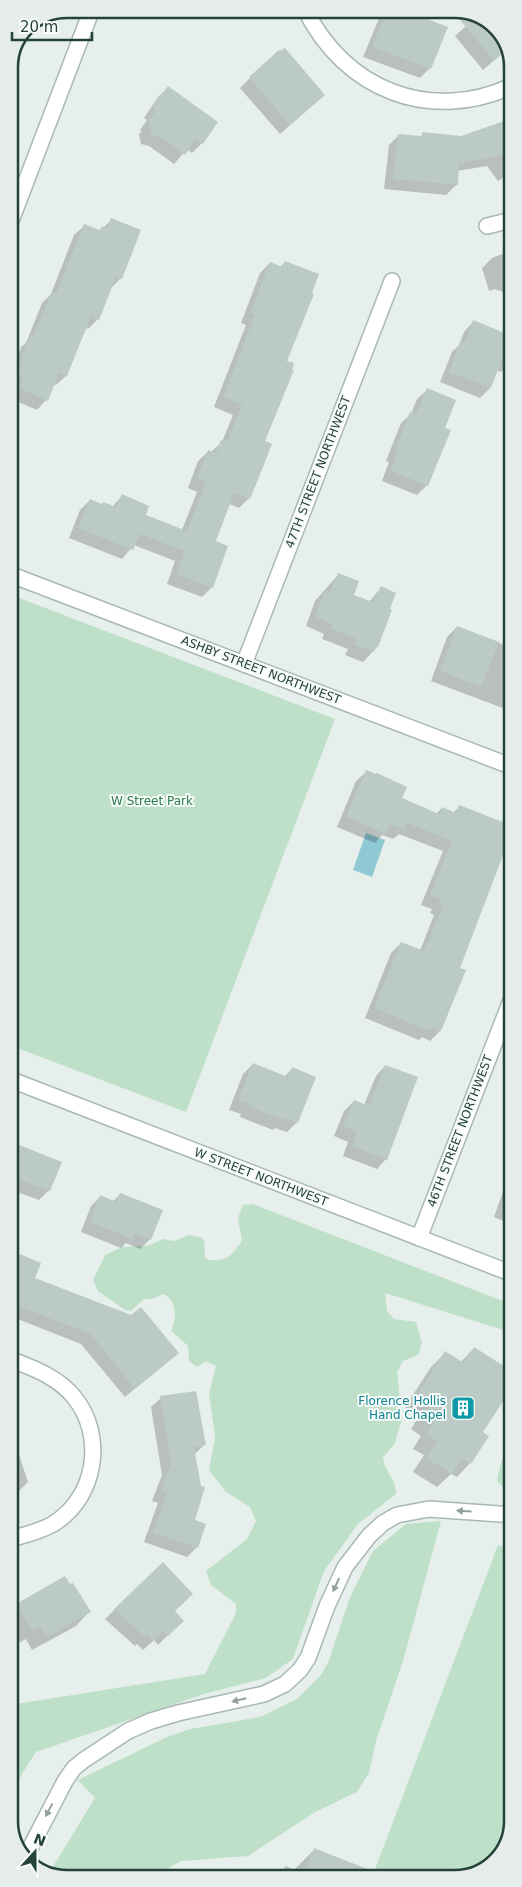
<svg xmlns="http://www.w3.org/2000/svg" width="522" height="1887" viewBox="0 0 522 1887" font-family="'DejaVu Sans',sans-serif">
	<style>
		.green { fill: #bfe0c8 }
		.water { fill: #8ec9d4 }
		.shadow { fill: #0003 }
		.building { fill: #bbcac4 }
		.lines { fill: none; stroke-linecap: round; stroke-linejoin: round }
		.minor-casing { stroke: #a8b8b2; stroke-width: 18 }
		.minor { stroke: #fff; stroke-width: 15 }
		.oneway { fill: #92a09c }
		.labels { text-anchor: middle; stroke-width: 4; stroke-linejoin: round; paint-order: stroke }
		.street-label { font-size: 12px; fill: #24423a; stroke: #f7fbf9 }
		.park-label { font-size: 12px; fill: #2d7a4b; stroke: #f7fbf9 }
		.culture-label { font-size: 12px; fill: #0d838f; stroke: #f7fbf9; text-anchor: end }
		.rim { fill: none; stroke: #24423a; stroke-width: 2.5 }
	</style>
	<rect width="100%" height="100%" fill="#e6efeb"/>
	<path class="green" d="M 9,594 L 335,719 L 186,1112 L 9,1045 Z
		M 253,1204 L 513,1305 L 513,1333 L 385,1293 L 387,1311 L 394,1319 L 416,1322 L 422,1343 L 418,1355 L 403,1361 L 397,1372 L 402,1419 L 394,1445 L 383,1457 C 384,1472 397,1479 396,1494 L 358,1524 L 324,1571 L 293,1659 L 266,1678 L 204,1694 L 36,1752 L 10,1793 L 10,1705 L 205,1674 L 236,1613 L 236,1604 L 211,1585 L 206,1571 L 247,1539 L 256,1521 L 250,1507 L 226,1492 L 209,1470 L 215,1437 L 209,1394 L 216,1366 L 206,1361 L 197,1367 L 189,1361 L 188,1346 L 171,1331 C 177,1319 177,1299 163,1294 L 152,1299 L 144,1299 L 131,1311 L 125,1310 L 98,1291 L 93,1280 L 105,1255 L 122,1247 L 148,1246 L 163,1239 L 174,1241 L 189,1235 L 200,1237 L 204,1240 L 205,1257 L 208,1260 C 227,1262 231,1256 242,1241 L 238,1218 L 243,1205 Z
		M 513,1448 L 513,1489 L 504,1488 L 497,1481 L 501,1462 Z
		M 441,1521 L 403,1661 L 376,1741 L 369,1773 L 357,1792 L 315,1812 L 248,1856 L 181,1861 L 152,1878 L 62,1878 L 49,1873 L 95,1798 L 78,1780 L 167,1737 L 190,1729 L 260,1717 L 297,1699 L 320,1676 L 328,1663 L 350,1597 L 373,1551 L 406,1524 Z
		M 498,1545 L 513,1551 L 513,1821 L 499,1858 L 467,1877 L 372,1877 Z"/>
	<path class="water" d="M 366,833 L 385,840 L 372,877 L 353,870 Z"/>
	<path class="shadow" d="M 386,9 L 398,9 L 430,68 L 420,78 L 363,57 L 380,16 Z
		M 477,16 L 494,23 L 508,48 L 483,70 L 455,36 Z
		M 250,78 L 313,105 L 280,134 L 240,88 Z
		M 168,88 L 216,122 L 202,143 L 192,153 L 187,149 L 174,164 L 149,146 L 141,144 L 139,134 L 142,131 L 140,130 L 147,120 L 144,118 L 158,97 Z
		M 512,119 L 512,183 L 507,175 L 498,181 L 487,166 L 457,171 L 456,185 L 446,195 L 384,189 L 389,145 L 399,135 L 420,137 L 423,134 L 461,137 Z
		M 112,220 L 121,278 L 111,288 L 98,319 L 88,329 L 86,328 L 66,376 L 56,385 L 53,384 L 46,400 L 37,410 L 9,398 L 14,387 L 9,385 L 9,380 L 21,347 L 26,343 L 42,303 L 51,294 L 74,235 L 84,226 L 99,231 Z
		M 512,250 L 512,295 L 495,289 L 489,291 L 482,268 L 492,258 Z
		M 285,262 L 286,361 L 249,498 L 239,508 L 229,504 L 214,542 L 212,587 L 202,597 L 167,584 L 175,561 L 134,545 L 122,559 L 69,538 L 80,510 L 90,500 L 102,505 L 112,507 L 122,496 L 144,515 L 182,530 L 197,492 L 188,488 L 198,461 L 208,452 L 212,451 L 222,442 L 233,415 L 214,407 L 246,325 L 241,323 L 260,273 L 270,263 L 280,267 Z
		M 473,322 L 512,341 L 511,362 L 501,372 L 496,370 L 490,388 L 480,398 L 440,382 L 452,352 L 459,345 L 464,332 Z
		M 427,390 L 443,428 L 427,485 L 417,495 L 382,481 L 389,462 L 386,461 L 401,423 L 411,414 L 417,399 Z
		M 9,458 L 19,462 L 9,488 Z
		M 338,575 L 352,595 L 369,602 L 381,588 L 377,647 L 363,662 L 345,655 L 348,649 L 322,639 L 324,634 L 306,626 L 315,601 Z
		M 457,627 L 512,648 L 513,712 L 431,681 L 447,637 Z
		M 366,772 L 400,799 L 436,814 L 442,808 L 453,813 L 460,806 L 458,968 L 464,971 L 440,1031 L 430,1041 L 422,1037 L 419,1040 L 365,1018 L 391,953 L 401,943 L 420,951 L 434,915 L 430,913 L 432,909 L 421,905 L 443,851 L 399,834 L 393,839 L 382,835 L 375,843 L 337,827 L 356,781 Z
		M 253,1064 L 284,1077 L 292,1069 L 297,1122 L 287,1132 L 275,1128 L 273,1130 L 240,1117 L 241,1114 L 229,1110 L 243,1074 Z
		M 385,1066 L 386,1159 L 377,1169 L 343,1156 L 348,1142 L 334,1136 L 344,1111 L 354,1101 L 364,1105 L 376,1076 Z
		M 9,1145 L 49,1190 L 39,1200 L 9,1189 Z
		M 513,1169 L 513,1221 L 510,1224 L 494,1217 L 510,1172 Z
		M 121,1194 L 150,1239 L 140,1249 L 126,1243 L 121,1248 L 81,1232 L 91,1206 L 101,1196 L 113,1201 Z
		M 10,1255 L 18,1258 L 20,1256 L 34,1278 L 177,1353 L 125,1397 L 81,1344 L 10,1316 Z
		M 474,1348 L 502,1389 L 481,1433 L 470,1463 L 457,1477 L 451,1474 L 437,1487 L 413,1472 L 424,1455 L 413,1449 L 421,1436 L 411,1429 L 419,1416 L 405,1407 L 431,1367 L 445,1353 L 460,1363 Z
		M 161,1398 L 204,1445 L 194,1455 L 193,1521 L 197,1547 L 187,1557 L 144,1542 L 158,1503 L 152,1501 L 162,1475 L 151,1407 Z
		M 10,1428 L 28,1482 L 18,1492 L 10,1494 Z
		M 163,1564 L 173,1611 L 182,1621 L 158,1645 L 154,1640 L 143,1650 L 137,1644 L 135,1646 L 105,1619 Z
		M 17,1605 L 89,1612 L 76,1626 L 32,1650 L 26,1639 L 17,1644 L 10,1631 L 10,1612 Z
		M 314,1850 L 347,1877 L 275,1878 L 286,1866 L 294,1870 Z"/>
	<path class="building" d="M 387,9 L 401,9 L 448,27 L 431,69 L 372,47 Z
		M 451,9 L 463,9 L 494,23 L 508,48 L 494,61 Z
		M 285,48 L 325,95 L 290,125 L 249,77 L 279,50 L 280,51 Z
		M 168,86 L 218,122 L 203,144 L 196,139 L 185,155 L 159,136 L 151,135 L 149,123 L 151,121 L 149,120 L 156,110 L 152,107 Z
		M 507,120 L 512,132 L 512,154 L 459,163 L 458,185 L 393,179 L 398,134 L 422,136 L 422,132 L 461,136 Z
		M 111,218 L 141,230 L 122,279 L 116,277 L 99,320 L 91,316 L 67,376 L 59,373 L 48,401 L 18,388 L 23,377 L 16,374 L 22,360 L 21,359 L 30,336 L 33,337 L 52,292 L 56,294 L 84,224 L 100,230 L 102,226 L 107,228 Z
		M 285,261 L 319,274 L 312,293 L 314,294 L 287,361 L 294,363 L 292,370 L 294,370 L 265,441 L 272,444 L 259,477 L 250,499 L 234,493 L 216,541 L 228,546 L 213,588 L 176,574 L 184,551 L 140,534 L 133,550 L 78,528 L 90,499 L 102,504 L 103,502 L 116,507 L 122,494 L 149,506 L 146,515 L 187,531 L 206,482 L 197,478 L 208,450 L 216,453 L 221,440 L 227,442 L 242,405 L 223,397 L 255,315 L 250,313 L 270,262 L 282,267 Z
		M 473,320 L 512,336 L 512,363 L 502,359 L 491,388 L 449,372 L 461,340 L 465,342 Z
		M 427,388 L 456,400 L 445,428 L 451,430 L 428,486 L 391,471 L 398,452 L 395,451 L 410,412 L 416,415 Z
		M 338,573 L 359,581 L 354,595 L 373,602 L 381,586 L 396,593 L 390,609 L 392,610 L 378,647 L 376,647 L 374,652 L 354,645 L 357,639 L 331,629 L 333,624 L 315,617 L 325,590 L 330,592 Z
		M 457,626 L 499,642 L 481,687 L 440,671 Z
		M 366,770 L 376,774 L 377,773 L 407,787 L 402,798 L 439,814 L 442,807 L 456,813 L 459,805 L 513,826 L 507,845 L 460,968 L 466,970 L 441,1031 L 431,1028 L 430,1031 L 374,1008 L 401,942 L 424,951 L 443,905 L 439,903 L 441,899 L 430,895 L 452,841 L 407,823 L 404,830 L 390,824 L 386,834 L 346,817 Z
		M 253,1063 L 288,1077 L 292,1067 L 316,1077 L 298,1123 L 285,1118 L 284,1120 L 249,1107 L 250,1104 L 238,1100 Z
		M 385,1065 L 418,1077 L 387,1160 L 352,1146 L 357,1132 L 343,1126 L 354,1100 L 369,1106 Z
		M 9,1141 L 62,1162 L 50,1191 L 9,1176 Z
		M 120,1193 L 163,1210 L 151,1240 L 134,1233 L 132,1239 L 90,1222 L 100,1195 L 116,1202 Z
		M 10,1254 L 19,1258 L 20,1254 L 41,1263 L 35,1278 L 131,1315 L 141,1307 L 179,1353 L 135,1389 L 91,1334 L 10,1303 Z
		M 474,1347 L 513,1372 L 513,1374 L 504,1388 L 509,1392 L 483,1432 L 489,1436 L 471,1464 L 462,1458 L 452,1474 L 426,1458 L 437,1441 L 426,1434 L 434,1421 L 424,1415 L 432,1402 L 418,1393 L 445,1351 L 464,1363 Z
		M 196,1391 L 206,1445 L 194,1447 L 201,1486 L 205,1487 L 195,1520 L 206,1524 L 198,1548 L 153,1533 L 167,1493 L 161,1491 L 171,1464 L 160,1396 Z
		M 163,1562 L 193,1594 L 175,1611 L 184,1621 L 168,1636 L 164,1631 L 153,1641 L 147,1635 L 145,1637 L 114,1609 Z
		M 65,1576 L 70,1584 L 73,1583 L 91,1612 L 47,1637 L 40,1627 L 32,1631 L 16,1604 Z
		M 314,1848 L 385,1876 L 385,1877 L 303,1878 Z"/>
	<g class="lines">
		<g class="minor-casing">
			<path id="minor" d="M 305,9 C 344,89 429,124 512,86
				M 9,226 L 92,9
				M 487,226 L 512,220
				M 9,574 L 513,767
				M 244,664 L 392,281
				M 9,1079 L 513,1274
				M 419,1238 L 513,995
				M 10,1359 C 33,1368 58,1377 74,1397 C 106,1436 96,1498 53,1524 C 39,1532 25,1535 10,1539
				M 25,1858 L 65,1781 L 74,1768 L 84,1760 L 128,1731 L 151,1721 L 178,1713 L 264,1694 L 285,1684 L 300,1670 L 308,1658 L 327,1606 L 345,1567 L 369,1536 L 383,1523 L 397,1515 L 429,1509 L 513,1515"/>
		</g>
		<use href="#minor" class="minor"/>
	</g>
	<defs><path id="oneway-solid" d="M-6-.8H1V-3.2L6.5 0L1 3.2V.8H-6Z" transform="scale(1.25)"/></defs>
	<g class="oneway">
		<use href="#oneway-solid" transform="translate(464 1511) rotate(-176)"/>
		<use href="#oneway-solid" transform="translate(336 1585) rotate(115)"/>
		<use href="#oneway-solid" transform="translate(239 1700) rotate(167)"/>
		<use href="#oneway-solid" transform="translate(49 1810) rotate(118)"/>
	</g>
	<defs>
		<g id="building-square" transform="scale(1.25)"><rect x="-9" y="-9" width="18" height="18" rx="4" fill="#0f9aa8" stroke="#f7fbf9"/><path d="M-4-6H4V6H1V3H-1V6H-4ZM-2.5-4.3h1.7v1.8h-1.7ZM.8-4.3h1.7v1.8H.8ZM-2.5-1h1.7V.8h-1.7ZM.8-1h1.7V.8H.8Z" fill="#fff"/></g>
	</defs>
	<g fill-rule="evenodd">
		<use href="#building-square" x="463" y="1408"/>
	</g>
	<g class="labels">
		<g class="street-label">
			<text transform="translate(318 472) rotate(-69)" y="4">47TH STREET NORTHWEST</text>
			<text transform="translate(261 670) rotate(21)" y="4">ASHBY STREET NORTHWEST</text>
			<text transform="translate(460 1131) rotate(-69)" y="4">46TH STREET NORTHWEST</text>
			<text transform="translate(261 1177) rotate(21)" y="4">W STREET NORTHWEST</text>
		</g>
		<g class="park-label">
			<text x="152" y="805">W Street Park</text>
		</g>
		<g class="culture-label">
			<text x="446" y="1405">Florence Hollis<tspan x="446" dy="14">Hand Chapel</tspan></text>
		</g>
	</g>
	<path d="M0 0H522V1887H0ZM67 18H455A49 49 0 0 1 504 67V1821A49 49 0 0 1 455 1870H67A49 49 0 0 1 18 1821V67A49 49 0 0 1 67 18Z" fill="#e6ecea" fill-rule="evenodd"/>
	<path class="rim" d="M67 18H455A49 49 0 0 1 504 67V1821A49 49 0 0 1 455 1870H67A49 49 0 0 1 18 1821V67A49 49 0 0 1 67 18Z"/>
	<g transform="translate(35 1852) rotate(21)" stroke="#f7fbf9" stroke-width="4" paint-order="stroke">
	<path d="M0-4L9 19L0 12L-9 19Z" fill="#24423a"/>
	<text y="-8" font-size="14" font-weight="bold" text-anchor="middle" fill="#24423a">N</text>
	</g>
	<path d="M12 32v8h80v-8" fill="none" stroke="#24423a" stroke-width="2.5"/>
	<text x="20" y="32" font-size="15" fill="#24423a" stroke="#f7fbf9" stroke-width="4" paint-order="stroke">20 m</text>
</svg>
